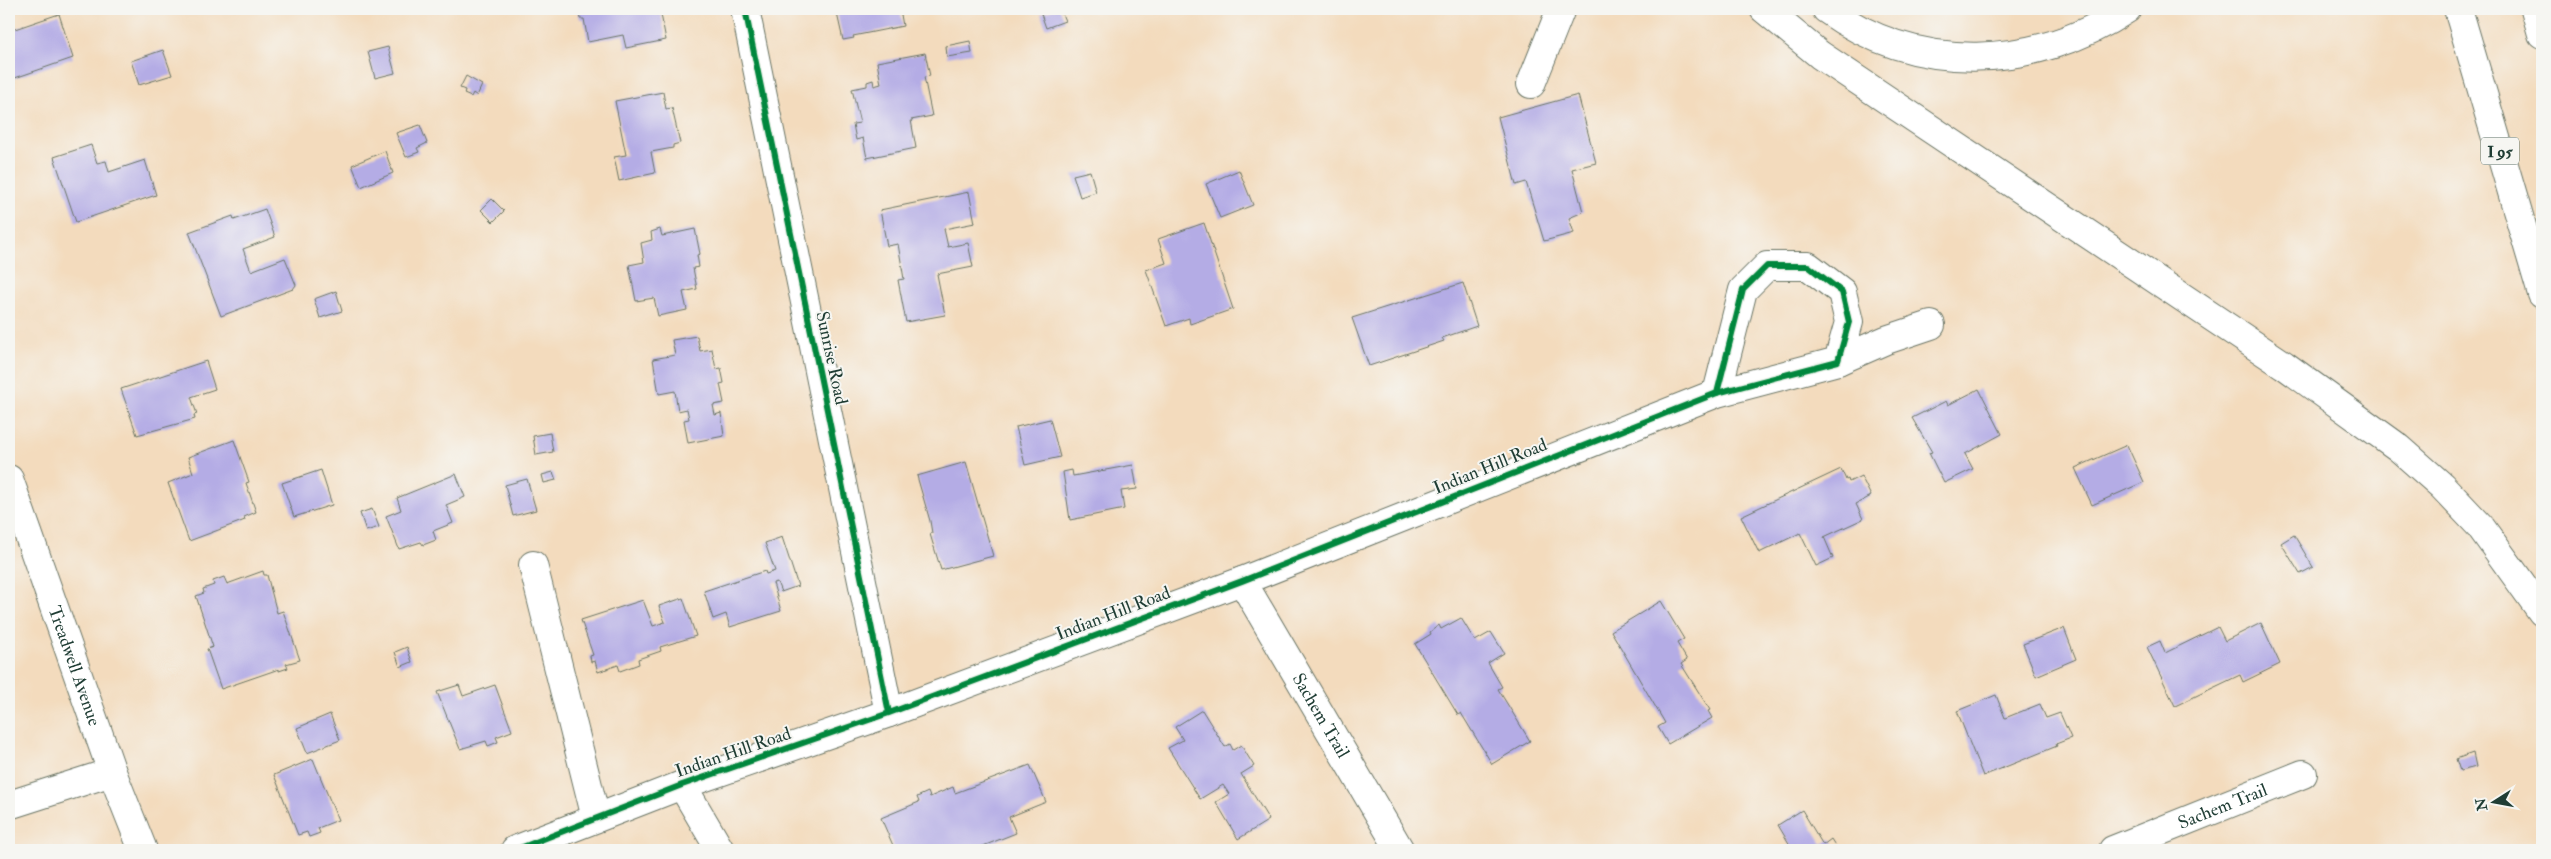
<svg xmlns="http://www.w3.org/2000/svg" width="2551" height="859" viewBox="0 0 2551 859" font-family="'IM FELL Double Pica',serif">
	<style>
		.building { fill: #b4ace5 }
		.lines { fill: none; stroke-linecap: round; stroke-linejoin: round }
		.minor-casing { stroke: #697464; stroke-width: 30 }
		.highway-casing { stroke: #697464; stroke-width: 30 }
		.minor { stroke: #fff; stroke-width: 28 }
		.highway { stroke: #fff; stroke-width: 28 }
		.cycleway-casing { stroke: #f6f6f2; stroke-width: 9 }
		.cycleway { stroke: #00873e; stroke-width: 6 }
		.labels { text-anchor: middle; stroke-width: 4; stroke-linejoin: round; paint-order: stroke }
		.shield { fill: #f6f6f2; stroke: #60746d; stroke-width: 1 }
		.shield-label { font-size: 16px; font-weight: bold; fill: #1f3d34 }
		.street-label { font-size: 18px; fill: #1f3d34; stroke: #f6f6f2 }
	</style>
	<rect width="100%" height="100%" fill="#f6f6f2"/>
	<filter id="ink" filterUnits="userSpaceOnUse"><feTurbulence type="fractalNoise" baseFrequency=".02" numOctaves="2"/><feDisplacementMap in="SourceGraphic" scale="10" xChannelSelector="R" yChannelSelector="G"/><feConvolveMatrix kernelMatrix="1 2 1 2 8 2 1 2 1" color-interpolation-filters="sRGB"/></filter>
	<filter id="wash" filterUnits="userSpaceOnUse"><feTurbulence type="fractalNoise" baseFrequency=".0096" numOctaves="4" result="noise"/><feDisplacementMap in="SourceGraphic" scale="20" xChannelSelector="R" yChannelSelector="G"/><feGaussianBlur stdDeviation="1.12" result="paint"/><feColorMatrix in="noise" values="0 0 0 0 0 0 0 0 0 0 0 0 0 0 0 0 0 1.4 0 .05"/><feComposite in="paint" operator="in"/></filter>
	<g filter="url(#wash)">
		<rect width="100%" height="100%" fill="#f3dbbd"/>
		<g id="blocks">
			<path class="building" d="M 578,9 L 660,9 L 666,40 L 626,48 L 623,35 L 588,42 L 584,19 L 580,19 Z
				M 836,9 L 900,9 L 903,26 L 853,36 L 854,38 L 843,40 Z
				M 1055,9 L 1060,9 L 1065,21 L 1046,28 L 1041,14 Z
				M 59,14 L 73,58 L 12,79 L 9,70 L 9,31 Z
				M 970,41 L 972,53 L 947,57 L 946,46 Z
				M 388,47 L 395,73 L 375,78 L 368,52 Z
				M 163,50 L 172,75 L 139,85 L 131,61 Z
				M 925,53 L 930,76 L 924,77 L 932,116 L 911,120 L 916,148 L 867,158 L 863,138 L 856,140 L 853,124 L 860,123 L 852,89 L 867,86 L 867,82 L 873,80 L 874,86 L 881,84 L 877,62 Z
				M 466,76 L 482,85 L 477,96 L 473,93 L 471,97 L 464,94 L 465,90 L 460,88 Z
				M 663,92 L 666,109 L 672,108 L 680,143 L 673,145 L 673,148 L 651,152 L 655,173 L 619,181 L 614,157 L 626,155 L 615,101 Z
				M 1578,95 L 1596,163 L 1572,169 L 1583,212 L 1569,218 L 1574,233 L 1544,241 L 1526,182 L 1516,185 L 1498,117 Z
				M 420,125 L 427,143 L 417,148 L 419,152 L 406,157 L 396,133 Z
				M 91,145 L 97,163 L 106,161 L 109,172 L 145,160 L 156,195 L 76,222 L 54,157 Z
				M 385,151 L 393,173 L 361,187 L 352,165 Z
				M 1239,170 L 1253,205 L 1220,218 L 1206,184 Z
				M 1090,171 L 1096,192 L 1080,197 L 1073,175 Z
				M 969,192 L 975,223 L 944,229 L 948,247 L 968,243 L 973,267 L 937,274 L 945,315 L 906,322 L 898,280 L 904,279 L 898,244 L 887,246 L 880,210 Z
				M 492,199 L 504,211 L 493,222 L 481,210 Z
				M 265,209 L 275,237 L 243,249 L 251,271 L 285,258 L 296,285 L 293,289 L 221,316 L 189,232 L 233,216 L 234,220 Z
				M 1204,223 L 1233,309 L 1190,324 L 1189,318 L 1166,326 L 1146,270 L 1166,263 L 1158,239 Z
				M 660,229 L 662,236 L 695,229 L 700,254 L 697,255 L 699,267 L 693,268 L 697,289 L 683,292 L 687,310 L 658,316 L 654,298 L 636,301 L 629,265 L 644,262 L 641,243 L 652,240 L 651,232 Z
				M 1463,283 L 1477,326 L 1442,338 L 1444,341 L 1369,366 L 1352,318 Z
				M 336,291 L 342,311 L 320,318 L 314,299 Z
				M 697,336 L 700,351 L 712,349 L 716,369 L 721,368 L 724,383 L 720,384 L 724,403 L 713,405 L 715,415 L 721,413 L 724,436 L 688,443 L 684,420 L 689,419 L 687,409 L 678,411 L 675,391 L 659,394 L 653,359 L 675,355 L 672,340 Z
				M 206,361 L 215,389 L 191,397 L 197,414 L 194,415 L 195,419 L 137,435 L 121,389 Z
				M 1979,389 L 2002,434 L 1965,454 L 1973,469 L 1944,483 L 1929,453 L 1932,452 L 1912,418 L 1946,401 L 1948,405 Z
				M 1050,419 L 1060,457 L 1025,465 L 1016,427 Z
				M 550,433 L 553,452 L 536,455 L 533,436 Z
				M 234,440 L 249,482 L 246,483 L 256,512 L 244,517 L 245,520 L 189,541 L 168,483 L 193,473 L 188,457 Z
				M 2127,445 L 2144,482 L 2092,505 L 2075,468 Z
				M 966,462 L 993,556 L 941,570 L 930,534 L 932,533 L 930,521 L 917,476 Z
				M 1133,465 L 1137,489 L 1121,491 L 1124,509 L 1070,520 L 1063,472 L 1072,470 L 1073,476 Z
				M 1841,469 L 1846,480 L 1848,479 L 1849,482 L 1861,476 L 1871,496 L 1856,504 L 1863,519 L 1824,537 L 1833,558 L 1816,566 L 1800,533 L 1759,553 L 1741,516 Z
				M 321,470 L 332,505 L 294,517 L 282,483 Z
				M 553,472 L 556,480 L 544,483 L 542,475 Z
				M 456,474 L 465,497 L 446,505 L 453,523 L 433,531 L 436,540 L 423,545 L 421,542 L 399,549 L 386,516 L 401,510 L 397,498 Z
				M 527,479 L 536,510 L 513,516 L 505,485 Z
				M 372,509 L 379,527 L 366,531 L 360,513 Z
				M 2294,535 L 2313,567 L 2300,574 L 2281,543 Z
				M 782,537 L 798,586 L 781,592 L 777,582 L 773,583 L 781,611 L 730,627 L 726,614 L 713,619 L 704,591 L 765,571 L 766,574 L 775,571 L 765,543 Z
				M 263,571 L 264,575 L 267,575 L 277,613 L 283,611 L 300,660 L 286,664 L 288,668 L 279,671 L 279,669 L 221,689 L 207,649 L 213,647 L 196,596 L 204,593 L 203,589 L 214,585 L 213,581 L 224,577 L 227,584 Z
				M 683,598 L 696,636 L 660,647 L 661,651 L 638,659 L 639,664 L 620,671 L 618,665 L 598,672 L 595,661 L 591,662 L 590,656 L 593,655 L 581,620 L 643,600 L 653,626 L 665,622 L 659,606 Z
				M 1661,601 L 1684,639 L 1677,643 L 1687,660 L 1681,664 L 1710,710 L 1708,711 L 1712,718 L 1668,744 L 1658,727 L 1665,723 L 1611,631 Z
				M 1461,618 L 1475,641 L 1491,632 L 1504,653 L 1488,663 L 1502,687 L 1498,689 L 1530,741 L 1492,764 L 1461,713 L 1458,715 L 1415,644 L 1431,634 L 1430,632 L 1439,625 L 1441,629 Z
				M 2261,623 L 2280,664 L 2243,682 L 2240,675 L 2175,706 L 2147,647 L 2160,641 L 2165,653 L 2218,627 L 2225,641 Z
				M 2064,628 L 2076,659 L 2036,676 L 2023,644 Z
				M 407,647 L 412,662 L 400,667 L 395,652 Z
				M 459,685 L 463,696 L 495,685 L 512,731 L 496,737 L 498,742 L 488,746 L 486,741 L 460,749 L 437,692 Z
				M 1996,695 L 2005,718 L 2040,704 L 2046,718 L 2060,713 L 2071,738 L 2056,744 L 2057,746 L 1983,776 L 1957,711 Z
				M 1202,710 L 1225,747 L 1230,744 L 1233,750 L 1241,745 L 1254,766 L 1241,774 L 1269,820 L 1238,839 L 1216,802 L 1229,794 L 1223,785 L 1200,799 L 1168,748 L 1183,740 L 1175,727 Z
				M 330,714 L 340,740 L 307,753 L 297,728 Z
				M 2473,753 L 2476,767 L 2460,771 L 2456,759 Z
				M 313,759 L 338,820 L 318,828 L 320,833 L 309,837 L 307,832 L 298,835 L 274,775 Z
				M 1030,765 L 1046,802 L 1009,817 L 1016,833 L 973,850 L 895,850 L 881,818 L 919,802 L 917,797 L 928,792 L 930,797 L 953,787 L 955,793 Z
				M 1802,810 L 1823,845 L 1831,839 L 1838,850 L 1793,850 L 1778,825 Z"/>
		</g>
	</g>
	<g filter="url(#ink)">
		<use href="#blocks" fill-opacity="0" stroke="#697464" stroke-width="1"/>
		<g class="lines">
			<g class="minor-casing">
				<g id="minor">
					<path d="M 745,9 L 889,713"/>
					<path d="M 1531,84 L 1561,9"/>
					<path d="M 1838,361 L 1886,340 L 1931,325"/>
					<path id="s1" d="M 9,479 L 112,772 L 143,850"/>
					<path d="M 533,565 L 596,818"/>
					<path id="s2" d="M 1242,581 L 1400,850"/>
					<path d="M 682,785 L 720,850"/>
					<path d="M 9,805 L 112,772"/>
					<path d="M 515,850 L 682,785 L 889,713 L 1242,581 L 1717,393 L 1838,361 L 1849,322 L 1842,292 L 1808,266 L 1767,266 L 1743,290 L 1717,393"/>
					<path id="s3" d="M 2113,850 L 2303,774"/>
				</g>
			</g>
			<g class="highway-casing">
				<path id="highway" d="M 1764,9 L 1820,55 L 2284,365 L 2399,448 L 2442,486 L 2480,526 L 2542,612
					M 1826,9 C 1918,75 2035,70 2127,9
					M 2458,9 L 2542,294
					M 2535,9 L 2542,34"/>
			</g>
			<use href="#minor" class="minor"/>
			<use href="#highway" class="highway"/>
			<g class="cycleway-casing">
				<path id="cycleway" d="M 745,9 L 889,713
					M 515,850 L 682,785 L 889,713 L 1242,581 L 1717,393 L 1838,361 L 1849,322 L 1842,292 L 1808,266 L 1767,266 L 1743,290 L 1717,393"/>
			</g>
			<use href="#cycleway" class="cycleway"/>
		</g>
	</g>
	<g class="labels">
		<rect class="shield" x="2481" y="137.5" width="38" height="27" rx="4"/>
		<g class="shield-label">
			<text x="2500" y="157">I 95</text>
		</g>
		<g class="street-label">
			<text transform="translate(832 358) rotate(78)" y="6">Sunrise Road</text>
			<text transform="translate(1490 466) rotate(-22)" y="6">Indian Hill Road</text>
			<text transform="translate(1113 613) rotate(-21)" y="6">Indian Hill Road</text>
			<text dy="6" stroke="none"><textPath href="#s1" startOffset="198">Treadwell Avenue</textPath></text>
			<text dy="6" stroke="none"><textPath href="#s2" startOffset="156">Sachem Trail</textPath></text>
			<text transform="translate(733 752) rotate(-19)" y="6">Indian Hill Road</text>
			<text dy="6" stroke="none"><textPath href="#s3" startOffset="118">Sachem Trail</textPath></text>
		</g>
	</g>
	<rect width="2551" height="859" fill="none" stroke="#f6f6f2" stroke-width="30"/>
	<g transform="translate(2494 802) rotate(259)" stroke="#f6f6f2" stroke-width="4" paint-order="stroke">
	<path d="M0-4L9 19L0 12L-9 19Z" fill="#1f3d34"/>
	<text y="-8" font-size="14" font-weight="bold" text-anchor="middle" fill="#1f3d34">N</text>
	</g>
</svg>
